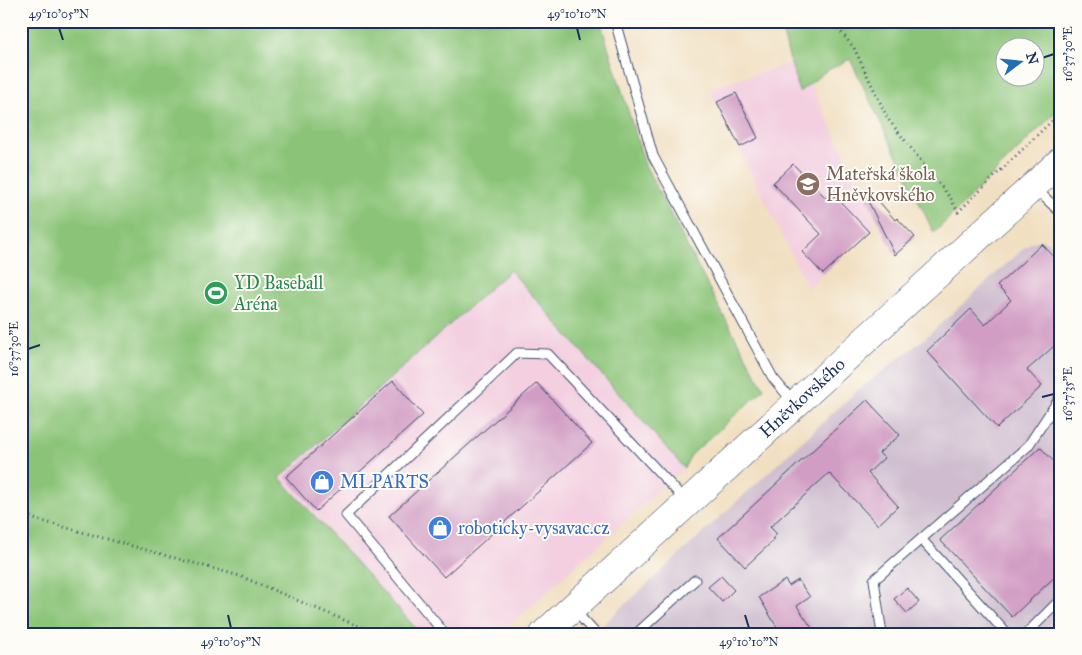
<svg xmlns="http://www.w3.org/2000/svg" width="1082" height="655" viewBox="0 0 1082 655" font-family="'IM FELL Great Primer',serif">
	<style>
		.built { fill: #f3cfe0 }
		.industrial { fill: #cfbdcf }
		.green { fill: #8bc478; stroke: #537a6b; fill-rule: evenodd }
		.building { fill: #d29dc4 }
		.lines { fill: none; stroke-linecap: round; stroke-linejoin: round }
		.lane-casing { stroke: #3b496d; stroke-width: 11 }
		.primary-casing { stroke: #3b496d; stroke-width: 29 }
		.path { stroke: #3b496d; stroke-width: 3; stroke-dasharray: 1 4; stroke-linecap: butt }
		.lane { stroke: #fff; stroke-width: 9 }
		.primary { stroke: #fff; stroke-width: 28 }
		.ticks { fill: none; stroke: #1b2f5e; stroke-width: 2 }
		.labels { text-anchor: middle; stroke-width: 4; stroke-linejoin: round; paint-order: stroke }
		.education-label { font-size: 18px; fill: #785e54; stroke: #fdfcf7; text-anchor: start }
		.leisure-label { font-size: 18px; fill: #27864d; stroke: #fdfcf7; text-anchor: start }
		.street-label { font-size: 18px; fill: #1b2f5e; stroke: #fdfcf7 }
		.shop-label { font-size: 18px; fill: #366cbe; stroke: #fdfcf7; text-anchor: start }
		.neatline { fill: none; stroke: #1b2f5e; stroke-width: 2 }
		.ticks-label { font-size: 12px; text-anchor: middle; fill: #1b2f5e }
	</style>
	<rect width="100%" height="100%" fill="#fdfcf7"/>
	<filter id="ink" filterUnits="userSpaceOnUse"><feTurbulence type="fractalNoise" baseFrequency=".02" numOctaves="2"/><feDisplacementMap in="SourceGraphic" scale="10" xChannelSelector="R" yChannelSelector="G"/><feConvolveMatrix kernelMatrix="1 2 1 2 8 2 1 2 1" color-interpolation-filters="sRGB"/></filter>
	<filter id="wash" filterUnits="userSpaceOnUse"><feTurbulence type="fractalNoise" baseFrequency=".0096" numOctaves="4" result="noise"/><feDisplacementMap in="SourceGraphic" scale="20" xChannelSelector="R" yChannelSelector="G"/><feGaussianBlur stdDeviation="1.12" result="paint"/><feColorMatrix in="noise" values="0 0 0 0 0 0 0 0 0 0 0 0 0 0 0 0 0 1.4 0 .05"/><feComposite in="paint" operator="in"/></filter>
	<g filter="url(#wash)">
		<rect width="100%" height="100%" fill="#f1dfc1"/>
		<path class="built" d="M 791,63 L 799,92 L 810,83 L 868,201 L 875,226 L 808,288 L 709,88 Z
			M 510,270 L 684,468 L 500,634 L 421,634 L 280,478 Z"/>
		<path class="industrial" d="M 1042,240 L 1061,247 L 1061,634 L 593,634 L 858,390 L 923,340 L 1024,248 L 1032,242 Z"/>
		<path class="green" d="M 21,21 L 600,21 L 645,165 L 714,298 L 764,389 L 691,455 L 684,468 L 510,270 L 280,478 L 421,634 L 21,634 Z
			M 779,21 L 1061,21 L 1061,107 L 934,233 L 850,59 L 826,71 L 799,92 ZM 1004,48 L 1034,48 L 1034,78 L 1004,78 Z"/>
		<g id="blocks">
			<path class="building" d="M 736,93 L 758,138 L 740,147 L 717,102 Z
				M 793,164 L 829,201 L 835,196 L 869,232 L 823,274 L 802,252 L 821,234 L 773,183 Z
				M 870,191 L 895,220 L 897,218 L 915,237 L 895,255 L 865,195 Z
				M 1042,244 L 1061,264 L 1061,340 L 1027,370 L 1042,386 L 997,428 L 927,351 L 971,309 L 985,325 L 1011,300 L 997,286 Z
				M 393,381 L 423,415 L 316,511 L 286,477 Z
				M 537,383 L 592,443 L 444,577 L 389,516 Z
				M 867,400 L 900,435 L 879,453 L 884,458 L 868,473 L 898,506 L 878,525 L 829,473 L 770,527 L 777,534 L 772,539 L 774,540 L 745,567 L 718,538 Z
				M 1040,447 L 1061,469 L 1061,571 L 1012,617 L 940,540 Z
				M 721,576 L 734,590 L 722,602 L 708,587 Z
				M 785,580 L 789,586 L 798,580 L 810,597 L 797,606 L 816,634 L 781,634 L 759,597 Z
				M 907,588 L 919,602 L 907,613 L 894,599 Z"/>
		</g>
	</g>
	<g filter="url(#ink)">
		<use href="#blocks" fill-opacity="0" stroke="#3b496d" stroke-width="1"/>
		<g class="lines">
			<g class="lane-casing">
				<path id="lane" d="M 615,21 L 653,156 L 773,378 L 794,403
					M 1035,188 L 1061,213
					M 922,540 L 1007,634
					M 574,610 L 596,634
					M 445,634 L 346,515 L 517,353 L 548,354 L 686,501
					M 636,634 L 695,580
					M 882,634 L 874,580 L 1028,446 L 1061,396
					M 1026,634 L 1061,599"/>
			</g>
			<g class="primary-casing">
				<g id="primary">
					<path id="s1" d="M 544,634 L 1061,161"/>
				</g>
			</g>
			<path class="path" d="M 832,21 L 854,48 L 888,119 L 951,199 L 958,212 L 1061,112
				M 21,513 L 35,519 L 240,576 L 377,634"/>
			<use href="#lane" class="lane"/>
			<use href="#primary" class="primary"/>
		</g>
	</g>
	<path class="ticks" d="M 59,28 L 63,40M 577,28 L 580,40M 1042,58 L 1054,54M 28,349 L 40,345M 1042,397 L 1054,394M 228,615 L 231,628M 745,615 L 749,628"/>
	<defs>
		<g id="school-disc" transform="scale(1.25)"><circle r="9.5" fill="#8d6e63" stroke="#fdfcf7"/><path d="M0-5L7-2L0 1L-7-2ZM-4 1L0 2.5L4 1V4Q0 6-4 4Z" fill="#fff"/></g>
		<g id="stadium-disc" transform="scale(1.25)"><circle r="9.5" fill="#2e9e5b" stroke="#fdfcf7"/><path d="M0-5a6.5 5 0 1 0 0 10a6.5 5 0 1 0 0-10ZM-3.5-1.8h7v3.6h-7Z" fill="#fff"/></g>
		<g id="shop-disc" transform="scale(1.25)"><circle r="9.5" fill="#3f7fe0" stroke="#fdfcf7"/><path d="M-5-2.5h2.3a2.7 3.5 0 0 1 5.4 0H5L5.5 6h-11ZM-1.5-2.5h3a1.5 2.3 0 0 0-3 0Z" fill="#fff"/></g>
	</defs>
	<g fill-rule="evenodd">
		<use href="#school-disc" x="808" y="184"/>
		<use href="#stadium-disc" x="216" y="293"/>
		<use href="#shop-disc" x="322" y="482"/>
		<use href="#shop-disc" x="440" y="528"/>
	</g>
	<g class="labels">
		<g class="education-label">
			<text x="826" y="180">Mateřská škola<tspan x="826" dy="21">Hněvkovského</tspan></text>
		</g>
		<g class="leisure-label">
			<text x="234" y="289">YD Baseball<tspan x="234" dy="21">Aréna</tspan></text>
		</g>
		<g class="street-label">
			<text dy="6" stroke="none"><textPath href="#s1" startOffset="350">Hněvkovského</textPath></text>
		</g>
		<g class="shop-label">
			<text x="340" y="488">MLPARTS</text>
			<text x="458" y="534">roboticky-vysavac.cz</text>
		</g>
	</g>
	<rect width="1082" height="655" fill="none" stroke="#fdfcf7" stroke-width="55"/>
	<g transform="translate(1020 62) rotate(74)"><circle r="24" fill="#fdfcf7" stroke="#a3aaba"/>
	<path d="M0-4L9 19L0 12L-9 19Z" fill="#1f6fb2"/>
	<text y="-8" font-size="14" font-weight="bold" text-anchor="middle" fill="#1b2f5e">N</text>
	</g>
	<rect x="28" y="28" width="1026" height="600" class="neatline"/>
	<g class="ticks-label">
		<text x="59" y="18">49°10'05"N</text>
		<text x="577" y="18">49°10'10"N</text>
		<text transform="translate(1068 54) rotate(-90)" y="4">16°37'30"E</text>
		<text transform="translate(14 349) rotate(-90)" y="4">16°37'30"E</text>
		<text transform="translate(1068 394) rotate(-90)" y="4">16°37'35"E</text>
		<text x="231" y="646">49°10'05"N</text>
		<text x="749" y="646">49°10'10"N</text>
	</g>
</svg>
